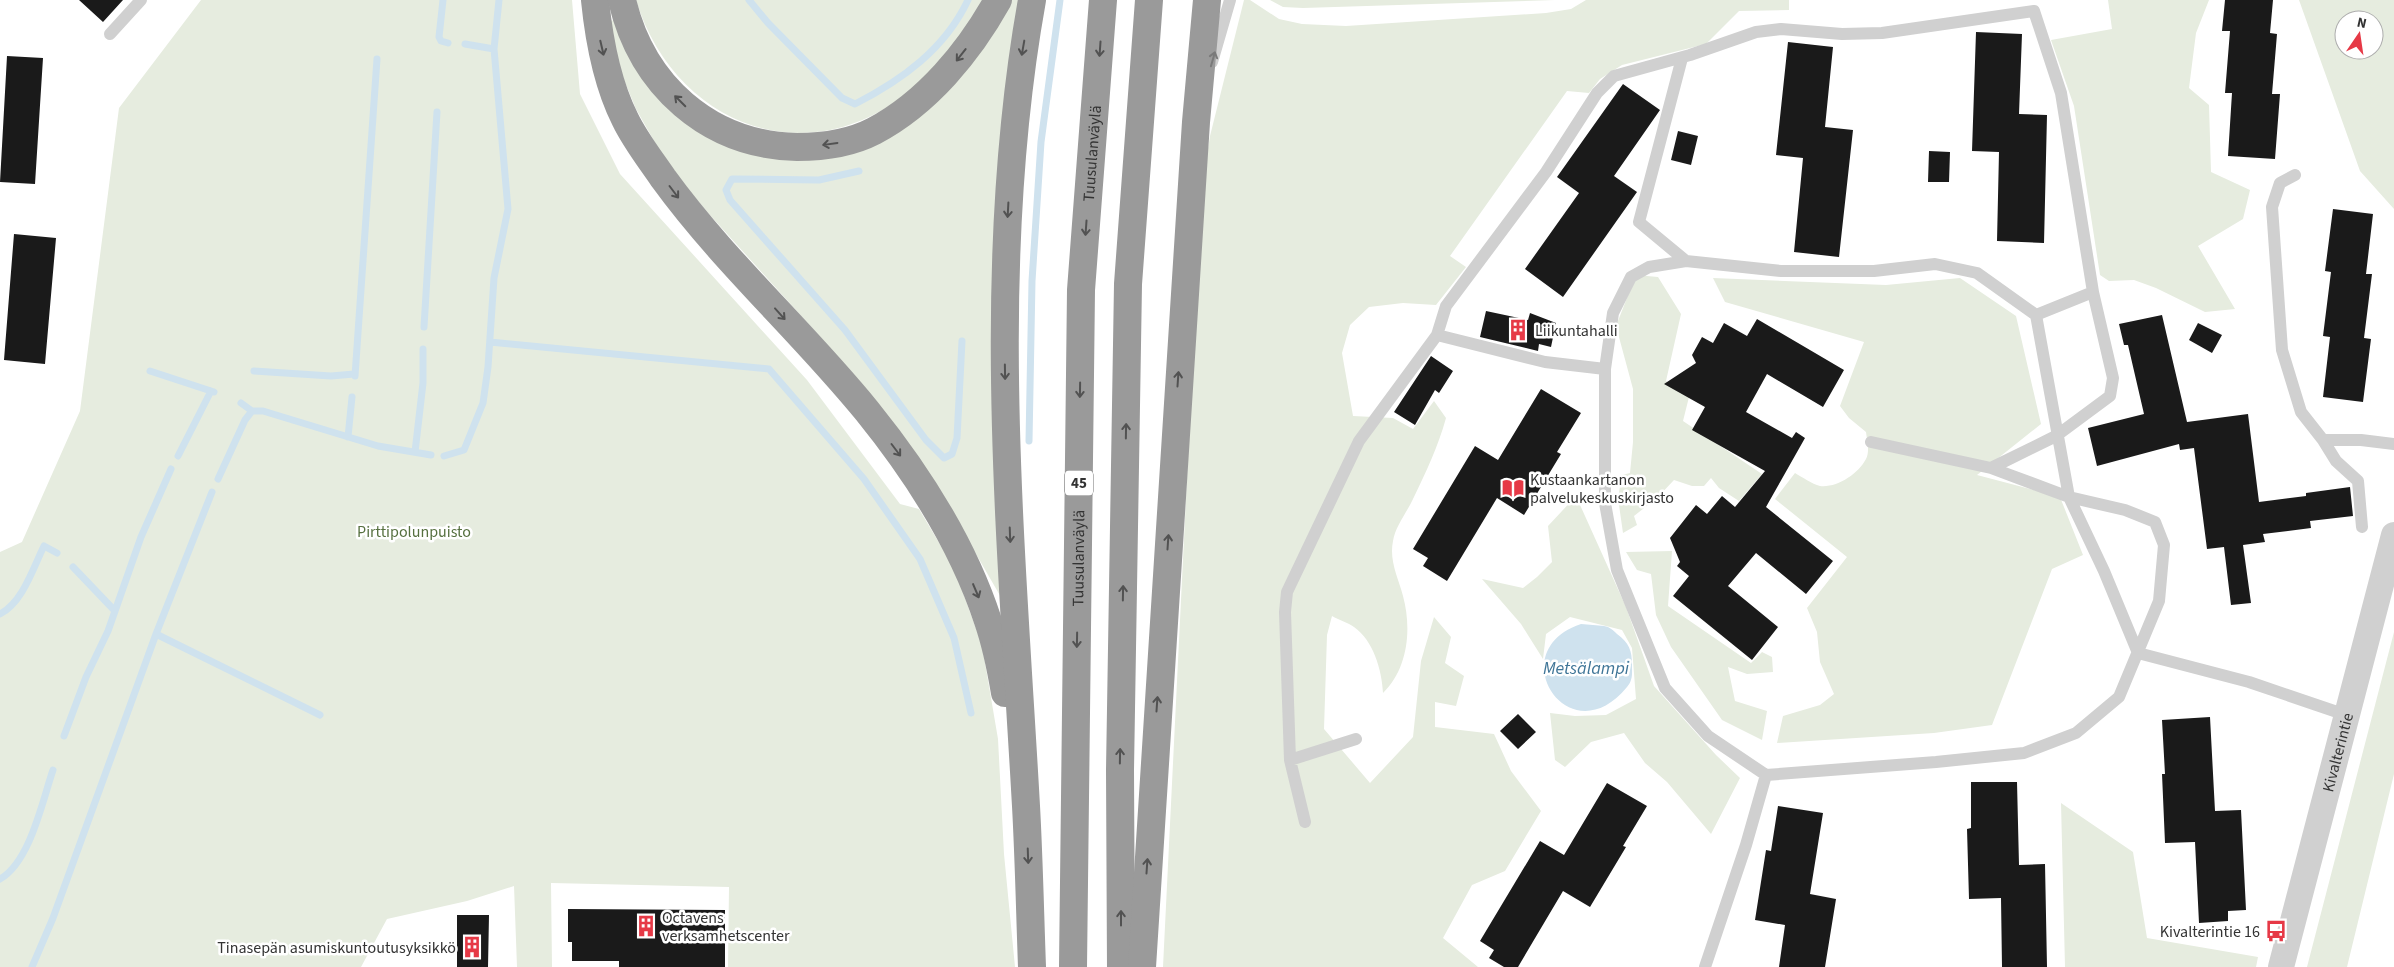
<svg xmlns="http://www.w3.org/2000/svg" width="2394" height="967" viewBox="0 0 2394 967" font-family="'Source Sans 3',sans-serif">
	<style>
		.green { fill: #e6ecdf; fill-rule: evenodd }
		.water { fill: #cfe2ee }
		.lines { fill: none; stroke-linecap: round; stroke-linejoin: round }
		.stream { stroke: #cfe2ee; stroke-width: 7 }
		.building { fill: #1a1a1a }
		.service { stroke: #d0d0d0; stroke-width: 12 }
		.minor { stroke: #d0d0d0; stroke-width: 26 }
		.motorway { stroke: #9a9a9a; stroke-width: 28 }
		.oneway { stroke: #525252 }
		.oneway2 { stroke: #7a7a7a }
		.labels { text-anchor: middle; stroke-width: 5; stroke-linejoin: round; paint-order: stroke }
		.shield { fill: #fff; stroke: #707070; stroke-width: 1 }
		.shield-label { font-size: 15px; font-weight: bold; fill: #333 }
		.street-label { font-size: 16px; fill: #333; stroke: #fff }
		.poi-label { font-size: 16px; fill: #333; stroke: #fff; text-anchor: start }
		.park-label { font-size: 16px; fill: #56703f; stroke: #fff }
		.water-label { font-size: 18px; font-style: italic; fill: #3f7597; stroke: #fff }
	</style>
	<rect width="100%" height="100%" fill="#fff"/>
	<path class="green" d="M 201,0 L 572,0 L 580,94 L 620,174 L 807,380 L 900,504 L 919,509 L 954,568 L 982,645 L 998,739 L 1004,854 L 1015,967 L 728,967 L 729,887 L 551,883 L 552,967 L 517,967 L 514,886 L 467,901 L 387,919 L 361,967 L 0,967 L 0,552 L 22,542 L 80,411 L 119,108 Z
		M 636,0 L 984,0 C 961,38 935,74 898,100 C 793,174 671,116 636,0 Z
		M 1007,0 L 1022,0 L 1002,599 L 942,495 L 823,340 L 709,214 L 682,182 L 658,148 L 636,109 L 622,75 L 608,21 L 616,20 L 675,112 L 851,148 Z
		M 1244,0 L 1250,0 L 1279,19 L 1302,24 L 1346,26 L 1546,13 L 1571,9 L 1586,0 L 1789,0 L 1789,10 L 1739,11 L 1706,44 L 1622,65 L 1600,79 L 1589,93 L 1567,91 L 1450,256 L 1466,267 L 1436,305 L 1403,303 L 1369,307 L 1350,325 L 1342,353 L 1353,416 L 1393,418 L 1413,429 L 1434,401 L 1446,418 C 1438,447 1426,472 1413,499 C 1407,512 1395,527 1393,541 C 1389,561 1398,577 1403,596 C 1412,629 1408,669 1383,693 C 1382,670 1373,640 1354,627 C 1347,622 1339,620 1332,616 L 1327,635 L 1324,729 L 1370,783 L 1413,737 L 1421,661 L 1434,617 L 1451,637 L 1445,663 L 1464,676 L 1456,706 L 1435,702 L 1435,727 L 1494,734 L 1511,771 L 1541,811 L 1505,871 L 1472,885 L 1443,938 L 1478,967 L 1163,967 L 1191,396 L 1207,155 L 1210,136 Z
		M 1270,0 L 1555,0 L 1303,8 L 1283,7 Z
		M 2108,0 L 2209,0 L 2196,33 L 2189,88 L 2209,105 L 2211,172 L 2250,190 L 2243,219 L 2198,246 L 2235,309 L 2205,312 L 2156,288 L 2134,280 L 2109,281 L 2100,275 L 2074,106 L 2051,40 L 2112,29 Z
		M 2299,0 L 2394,0 L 2394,209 L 2360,171 ZM 2344,20 L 2374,20 L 2374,50 L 2344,50 Z
		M 1636,275 L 1658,277 L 1681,314 L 1666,381 L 1689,397 L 1683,421 L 1762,474 L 1739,501 L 1719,488 L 1711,478 L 1704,486 L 1692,486 L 1674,480 L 1658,497 L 1634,516 L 1637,525 L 1623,533 L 1618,498 L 1622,475 L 1630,473 L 1633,442 L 1633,389 L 1616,326 Z
		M 1713,278 L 1886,285 L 1960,278 L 2016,316 L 2041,424 L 1977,475 L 2060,497 L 2083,555 L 2052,569 L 1992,725 L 1934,733 L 1777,743 L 1783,716 L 1820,705 L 1834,694 L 1820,662 L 1817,632 L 1807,608 L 1847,557 L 1775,499 L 1795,473 C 1802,477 1812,484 1820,486 C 1837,488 1858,474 1866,459 C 1870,451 1867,440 1866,432 L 1849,418 L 1840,406 L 1864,342 L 1725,302 Z
		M 1576,496 L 1626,607 L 1654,686 L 1716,755 L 1740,778 L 1711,834 L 1667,782 L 1645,763 L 1624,733 L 1591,742 L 1565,767 L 1555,760 L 1550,713 L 1575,716 L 1606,715 L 1636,699 L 1632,648 L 1622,630 L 1570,617 L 1546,634 L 1543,659 L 1521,624 L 1482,579 L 1523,588 L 1537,577 L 1552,562 L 1548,526 Z
		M 1672,551 L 1668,606 L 1751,663 L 1762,652 L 1772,657 L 1773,672 L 1747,674 L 1728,667 L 1735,701 L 1767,711 L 1762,740 L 1722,720 L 1671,647 L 1656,615 L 1651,574 L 1637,570 L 1626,552 Z
		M 2394,632 L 2394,774 L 2347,967 L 2307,967 Z
		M 2061,803 L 2133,852 L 2147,938 L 2258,957 L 2256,967 L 2065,967 Z"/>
	<path class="water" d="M 1581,624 C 1589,625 1597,625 1604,626 C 1610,627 1613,630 1617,634 C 1629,643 1632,650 1632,665 C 1632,674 1633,680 1627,687 C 1569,758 1500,651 1581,624 Z"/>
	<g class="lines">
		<path class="stream" d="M 443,0 L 439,37 L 441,41 L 448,43
			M 749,0 L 768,23 L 842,98 L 855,104 C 902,80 945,49 968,0
			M 465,44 L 494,49
			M 859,171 L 819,180 L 732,179 L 726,190 L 730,200 L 845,330 L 926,440 L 944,458 L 952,454 L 957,438 L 962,341
			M 424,327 L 437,112
			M 490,342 L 769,369 L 864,479 L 920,559 L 954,638 L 971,713
			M 150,371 L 214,392
			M 254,371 L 331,376 L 354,374
			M 355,376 L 377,59
			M 241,403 L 252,411
			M 348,437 L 352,397
			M 1029,441 L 1032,281 L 1041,142 L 1060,0
			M 415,452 L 423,383 L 423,349
			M 178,456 L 211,391
			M 444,456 L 464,450 L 483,403 L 488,367 L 494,278 L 508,209 L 494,49 L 499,0
			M 218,479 L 245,420 L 252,411 L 263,411 L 378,446 L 431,455
			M 73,567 L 115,611
			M 0,614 C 23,602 33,568 44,546 L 57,553
			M 156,634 L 320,715
			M 64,736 L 86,677 L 108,631 L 141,537 L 171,469
			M 0,879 C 30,862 42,802 53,770
			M 32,967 L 53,918 L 156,634 L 212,492"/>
	</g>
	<path class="building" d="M 79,0 L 123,0 L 103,22 Z
		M 2225,0 L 2273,0 L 2270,33 L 2277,34 L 2272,94 L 2280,94 L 2275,159 L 2228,156 L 2232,93 L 2225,93 L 2230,31 L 2222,31 Z
		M 1976,32 L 2022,34 L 2019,114 L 2047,115 L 2044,243 L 1997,241 L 1999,152 L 1972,151 Z
		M 1788,42 L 1833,47 L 1825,127 L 1853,130 L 1839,257 L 1794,252 L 1803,158 L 1776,155 Z
		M 7,56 L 43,58 L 35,184 L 0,182 Z
		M 1623,84 L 1660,110 L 1614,176 L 1637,192 L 1563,297 L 1525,269 L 1579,193 L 1557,177 Z
		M 1678,131 L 1698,136 L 1691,165 L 1671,160 Z
		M 1929,151 L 1950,152 L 1949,182 L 1928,182 Z
		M 2333,209 L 2373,214 L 2366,274 L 2372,274 L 2364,338 L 2371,339 L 2363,402 L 2323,397 L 2330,337 L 2323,336 L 2331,272 L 2325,271 Z
		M 14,234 L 56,238 L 45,364 L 4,360 Z
		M 1486,311 L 1528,320 L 1530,313 L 1556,323 L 1551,347 L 1539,344 L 1538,351 L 1480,337 Z
		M 2162,315 L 2187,422 L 2248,414 L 2259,502 L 2306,496 L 2306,493 L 2350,487 L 2353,516 L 2310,521 L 2311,528 L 2263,534 L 2265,542 L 2243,545 L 2251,603 L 2231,605 L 2224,547 L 2207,549 L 2194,448 L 2180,450 L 2179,444 L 2097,466 L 2088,428 L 2144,414 L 2128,345 L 2124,345 L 2119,324 Z
		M 1757,319 L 1844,370 L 1823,407 L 1767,374 L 1746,412 L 1792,438 L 1796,432 L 1805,438 L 1766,507 L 1833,561 L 1806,594 L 1756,553 L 1728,586 L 1778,627 L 1752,660 L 1673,596 L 1689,576 L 1677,566 L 1680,562 L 1670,538 L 1696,505 L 1707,514 L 1722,496 L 1735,507 L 1765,471 L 1692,430 L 1705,407 L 1664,384 L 1696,363 L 1692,355 L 1702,337 L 1713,343 L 1724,323 L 1747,336 Z
		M 2198,323 L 2222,335 L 2212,353 L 2189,340 Z
		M 1431,356 L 1453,371 L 1439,393 L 1435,390 L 1415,425 L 1394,412 Z
		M 1541,389 L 1581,413 L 1557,452 L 1561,454 L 1524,515 L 1497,498 L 1447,581 L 1423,566 L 1428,558 L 1413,549 L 1475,446 L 1498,460 Z
		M 1518,714 L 1536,732 L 1518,749 L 1500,731 Z
		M 2210,717 L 2215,811 L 2241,810 L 2246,910 L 2228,911 L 2228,921 L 2199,923 L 2195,842 L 2165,843 L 2162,774 L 2165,774 L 2162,720 Z
		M 1971,782 L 2017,782 L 2019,865 L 2045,864 L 2047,967 L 2002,967 L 2001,898 L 1969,899 L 1967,829 L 1971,828 Z
		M 1607,783 L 1647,806 L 1623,846 L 1626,847 L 1590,907 L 1563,891 L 1518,967 L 1504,967 L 1489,958 L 1494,950 L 1480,941 L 1540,841 L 1564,855 Z
		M 1778,806 L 1823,813 L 1810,894 L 1836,899 L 1825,967 L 1779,967 L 1785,925 L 1755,920 L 1766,850 L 1771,851 Z
		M 568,909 L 725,910 L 725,967 L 619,967 L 619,961 L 572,961 L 572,942 L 568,942 Z
		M 457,915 L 489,915 L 488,967 L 457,967 Z"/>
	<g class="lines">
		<path class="service" d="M 110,34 L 141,0
			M 1682,58 L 1639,222 L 1686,261
			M 1212,62 L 1230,0
			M 2295,175 L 2280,183 L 2272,207 L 2282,350 L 2301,412 L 2323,440 L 2361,440 L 2394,444
			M 1437,335 L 1545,362 L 1605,369
			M 2323,440 L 2336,461 L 2358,481 L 2362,527
			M 1871,442 L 1991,468 L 2056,436 L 2110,396 L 2113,378 L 2093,292
			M 1991,468 L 2069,497 L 2125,510 L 2155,522 L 2164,545 L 2159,601 L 2119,697 L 2076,733 L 2024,753 L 1936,762 L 1766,775 L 1708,736 L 1665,688 L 1617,570 L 1605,503 L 1605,369 L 1613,313 L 1631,277 L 1649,267 L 1686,261 L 1781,271 L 1874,271 L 1935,264 L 1977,273 L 2036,315
			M 1290,760 L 1356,739
			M 1305,822 L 1290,760 L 1285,612 L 1287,592 L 1359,441 L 1437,335 L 1446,306 L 1546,172 L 1597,93 L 1614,76 L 1690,55 L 1756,32 L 1781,29 L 1842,34 L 1882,33 L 2034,11 L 2061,93 L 2093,292 L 2036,315 L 2069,497 L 2104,571 L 2138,653 L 2249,682 L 2346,715
			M 1705,967 L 1746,845 L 1766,775"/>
		<path class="minor" id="s1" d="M 2281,967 L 2394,535"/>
		<g class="motorway">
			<path d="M 595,0 C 599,40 607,83 625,119 C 635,140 650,159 663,178 C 724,262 802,331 867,411 C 918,474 963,544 988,621 C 996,644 1001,669 1005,693"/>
			<path d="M 622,0 C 642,85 708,145 797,147 C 823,147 851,143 874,131 C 927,103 969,52 998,0"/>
			<path d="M 1032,0 C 984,267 1011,538 1026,806 C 1029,860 1030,913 1032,967"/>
			<path id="s2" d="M 1073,967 L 1081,290 L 1103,0"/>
			<path d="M 1121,967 L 1120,770 L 1128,284 L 1149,0"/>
			<path d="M 1142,967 L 1196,122 L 1207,0"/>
		</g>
	</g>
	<defs><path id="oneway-shaft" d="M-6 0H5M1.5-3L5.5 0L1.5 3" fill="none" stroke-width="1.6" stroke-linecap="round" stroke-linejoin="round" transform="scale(1.25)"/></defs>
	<g class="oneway">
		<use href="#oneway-shaft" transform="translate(602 48) rotate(77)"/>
		<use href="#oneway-shaft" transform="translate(1023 48) rotate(100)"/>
		<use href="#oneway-shaft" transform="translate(1100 49) rotate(94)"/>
		<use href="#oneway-shaft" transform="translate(961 55) rotate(128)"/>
		<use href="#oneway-shaft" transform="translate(680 101) rotate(-135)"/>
		<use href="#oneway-shaft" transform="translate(830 144) rotate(172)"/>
		<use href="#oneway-shaft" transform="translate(674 192) rotate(53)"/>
		<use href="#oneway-shaft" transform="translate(1008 210) rotate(93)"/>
		<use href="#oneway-shaft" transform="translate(1086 228) rotate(94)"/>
		<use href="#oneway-shaft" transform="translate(780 314) rotate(48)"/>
		<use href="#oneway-shaft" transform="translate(1005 372) rotate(89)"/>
		<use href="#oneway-shaft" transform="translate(1178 379) rotate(-86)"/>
		<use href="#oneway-shaft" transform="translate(1080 390) rotate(91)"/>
		<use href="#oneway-shaft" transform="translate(1126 431) rotate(-89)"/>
		<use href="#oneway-shaft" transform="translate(896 450) rotate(53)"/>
		<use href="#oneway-shaft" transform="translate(1010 535) rotate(88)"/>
		<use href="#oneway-shaft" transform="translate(1168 542) rotate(-86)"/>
		<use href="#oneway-shaft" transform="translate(976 591) rotate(67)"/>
		<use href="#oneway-shaft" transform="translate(1123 593) rotate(-89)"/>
		<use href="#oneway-shaft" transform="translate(1077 640) rotate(91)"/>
		<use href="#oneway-shaft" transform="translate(1157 704) rotate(-86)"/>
		<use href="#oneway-shaft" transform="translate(1120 756) rotate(-89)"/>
		<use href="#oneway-shaft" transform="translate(1028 856) rotate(88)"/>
		<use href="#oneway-shaft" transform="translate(1147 866) rotate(-86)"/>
		<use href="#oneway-shaft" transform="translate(1121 918) rotate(-90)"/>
	</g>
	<use class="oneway2" href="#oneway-shaft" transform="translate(1213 59) rotate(-74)"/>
	<defs>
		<g id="building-bare" transform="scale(1.725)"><path d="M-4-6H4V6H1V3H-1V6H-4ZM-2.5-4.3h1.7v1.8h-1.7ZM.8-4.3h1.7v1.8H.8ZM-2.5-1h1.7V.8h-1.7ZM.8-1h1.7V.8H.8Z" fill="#e63946" stroke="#fff" stroke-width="2.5" paint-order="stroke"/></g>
		<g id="library-bare" transform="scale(1.725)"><path d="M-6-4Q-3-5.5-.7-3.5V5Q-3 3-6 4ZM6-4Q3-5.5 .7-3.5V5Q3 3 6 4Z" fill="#e63946" stroke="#fff" stroke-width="2.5" paint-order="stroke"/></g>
		<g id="bus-bare" transform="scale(1.725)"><path d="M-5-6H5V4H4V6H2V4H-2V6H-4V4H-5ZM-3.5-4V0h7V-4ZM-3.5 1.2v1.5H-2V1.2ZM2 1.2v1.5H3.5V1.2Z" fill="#e63946" stroke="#fff" stroke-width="2.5" paint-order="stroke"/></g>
	</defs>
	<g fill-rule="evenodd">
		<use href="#building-bare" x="1518" y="330"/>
		<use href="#library-bare" x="1513" y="488"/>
		<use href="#building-bare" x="646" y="926"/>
		<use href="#bus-bare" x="2276" y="931"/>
		<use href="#building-bare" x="472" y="947"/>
	</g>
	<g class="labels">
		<rect class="shield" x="1065" y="470.5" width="28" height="25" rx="4"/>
		<g class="shield-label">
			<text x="1079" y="488">45</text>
		</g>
		<g class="street-label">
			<text dy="6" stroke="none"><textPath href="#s2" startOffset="814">Tuusulanväylä</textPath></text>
			<text dy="6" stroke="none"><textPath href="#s2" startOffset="409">Tuusulanväylä</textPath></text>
			<text dy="6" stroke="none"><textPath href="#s1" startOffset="222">Kivalterintie</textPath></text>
		</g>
		<g class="poi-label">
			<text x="1535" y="336">Liikuntahalli</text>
			<text x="1530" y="485">Kustaankartanon<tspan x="1530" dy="18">palvelukeskuskirjasto</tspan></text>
			<text x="662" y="923">Octavens<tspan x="662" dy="18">verksamhetscenter</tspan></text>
			<text x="2260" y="937" text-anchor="end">Kivalterintie 16</text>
			<text x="456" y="953" text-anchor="end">Tinasepän asumiskuntoutusyksikkö</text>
		</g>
		<g class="park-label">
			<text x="414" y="537">Pirttipolunpuisto</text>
		</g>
		<g class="water-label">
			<text x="1586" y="674">Metsälampi</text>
		</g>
	</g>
	<g transform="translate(2359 35) rotate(13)"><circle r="24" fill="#ffffff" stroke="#adadad"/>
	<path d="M0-4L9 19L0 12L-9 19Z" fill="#e63946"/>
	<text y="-8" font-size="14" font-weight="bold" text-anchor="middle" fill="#333333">N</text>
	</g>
</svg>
